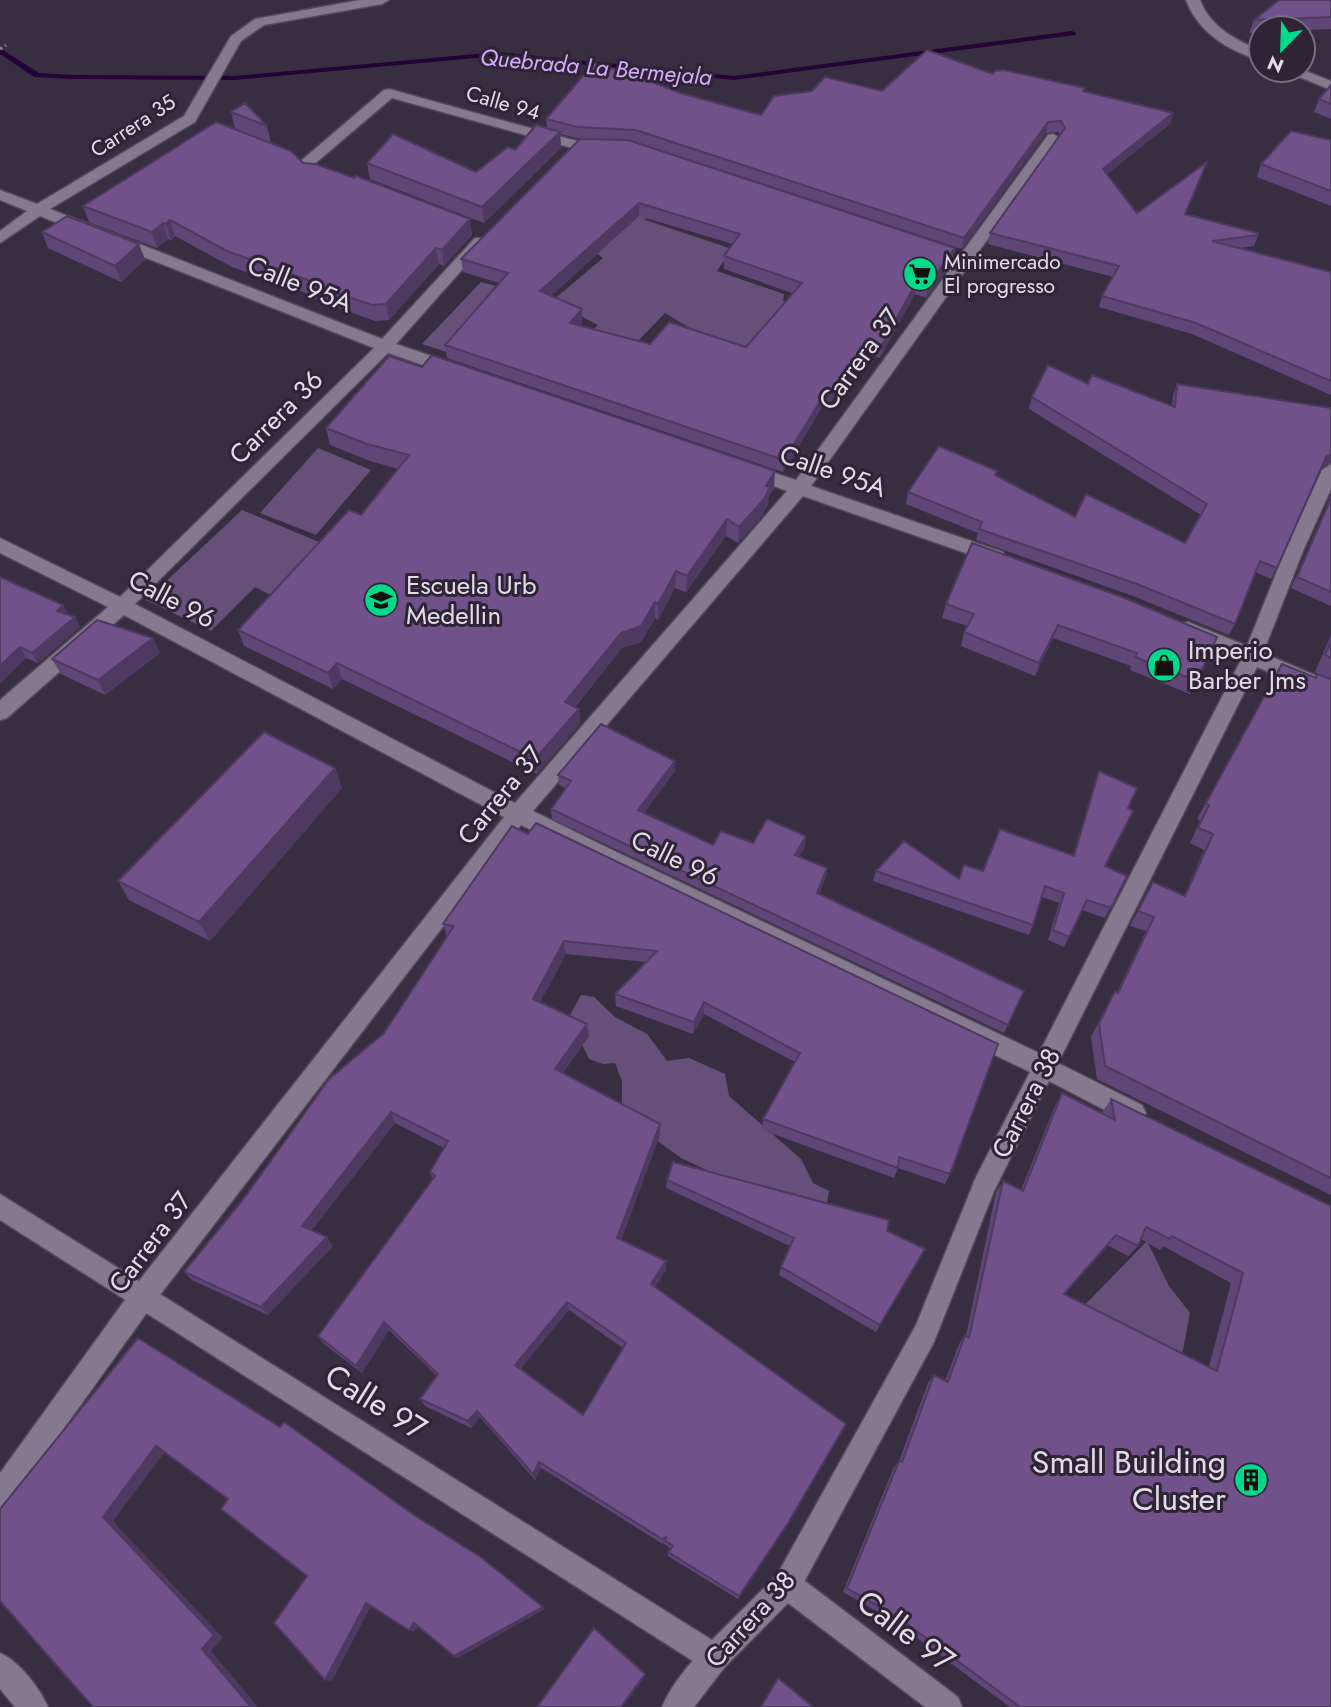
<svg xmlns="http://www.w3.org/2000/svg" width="1331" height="1707" viewBox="0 0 1331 1707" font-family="Jost,sans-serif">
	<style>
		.green { fill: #665079 }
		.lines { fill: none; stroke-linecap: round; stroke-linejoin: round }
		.stream { fill: #240436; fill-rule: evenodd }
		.minor-casing { stroke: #524959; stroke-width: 3 }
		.tertiary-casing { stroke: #524959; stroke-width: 3 }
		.path { stroke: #877f8f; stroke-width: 3.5; stroke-dasharray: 2.5 3.5; stroke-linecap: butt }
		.minor { fill: #84798f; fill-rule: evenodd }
		.tertiary { fill: #84798f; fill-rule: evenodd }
		.wall { fill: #604676; fill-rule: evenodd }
		.shaded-wall { fill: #4e3960 }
		.building { fill: #705189; stroke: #4e3960; stroke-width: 2; fill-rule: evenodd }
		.labels { text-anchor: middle; stroke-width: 6; stroke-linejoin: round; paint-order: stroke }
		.far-street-label { font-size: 21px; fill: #e2dce8; stroke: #2e2436 }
		.far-poi-label { font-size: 21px; fill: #e2dce8; stroke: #2e2436; text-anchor: start }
		.far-water-label { font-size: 23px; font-style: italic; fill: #d5a9fb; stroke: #2e2436 }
		.street-label { font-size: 26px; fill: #e2dce8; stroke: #2e2436 }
		.poi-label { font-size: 26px; fill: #e2dce8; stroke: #2e2436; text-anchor: start }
		.near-street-label { font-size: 32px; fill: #e2dce8; stroke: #2e2436 }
		.near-poi-label { font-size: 32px; fill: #e2dce8; stroke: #2e2436; text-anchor: end }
	</style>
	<rect width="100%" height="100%" fill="#382e41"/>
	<path class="green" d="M 657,196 L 645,220 L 732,249 L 717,271 L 784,294 L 783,301 L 840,321 L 750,348 L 734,343 L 727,351 L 665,313 L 635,344 L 546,372 L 598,325 L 552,301 L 603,258 L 591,249 Z
		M 481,282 L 500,287 L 447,352 L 422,344 Z
		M 318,448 L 371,470 L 316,535 L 260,513 Z
		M 242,510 L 324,544 L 280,600 L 255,587 L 211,631 L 146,600 Z
		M 581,995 L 594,997 L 615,1017 L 647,1034 L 667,1061 L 689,1058 L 725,1074 L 729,1096 L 801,1159 L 813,1183 L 829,1191 L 825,1216 L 740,1186 L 681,1158 L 622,1115 L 622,1081 L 615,1063 L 603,1064 L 589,1059 L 569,1017 Z
		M 1147,1241 L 1169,1286 L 1190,1313 L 1182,1355 L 1078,1312 Z"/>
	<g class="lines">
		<path class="stream" d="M 1072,31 L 1076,33 L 1075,35 L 734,80 L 498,56 L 235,80 L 73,79 L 34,77 L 0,54 L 0,48 L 39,73 L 73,75 L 235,76 L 498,52 L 734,76 Z"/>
		<g class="minor-casing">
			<path id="minor" d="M 360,0 L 389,0 L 382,4 L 264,25 L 241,41 L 195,122 L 50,209 L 382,339 L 475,238 L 485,238 L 488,241 L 485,244 L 396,344 L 461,366 L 463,370 L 461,374 L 449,374 L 388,353 L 135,604 L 515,803 L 787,491 L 741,474 L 738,470 L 741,466 L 747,464 L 796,480 L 1048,135 L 1053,134 L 1060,138 L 811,486 L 1003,552 L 1006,557 L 1003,562 L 991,562 L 803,496 L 533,811 L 604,846 L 1039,1053 L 1241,660 L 1181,634 L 1179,629 L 1181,624 L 1188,622 L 1247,646 L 1285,551 L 1322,470 L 1331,464 L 1331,489 L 1303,551 L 1263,653 L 1331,682 L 1331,698 L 1257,667 L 1058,1063 L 1142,1105 L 1146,1113 L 1142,1121 L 1134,1124 L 1126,1121 L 1049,1081 L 994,1191 L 934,1342 L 797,1595 L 787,1599 L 777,1595 L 773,1585 L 777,1575 L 916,1325 L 976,1177 L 1030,1072 L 521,825 L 153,1304 L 9,1505 L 0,1509 L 0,1473 L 135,1286 L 504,817 L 124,615 L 7,718 L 0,720 L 0,700 L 108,607 L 0,553 L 0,538 L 120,597 L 374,348 L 40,216 L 0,243 L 0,231 L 27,211 L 0,200 L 0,190 L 37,204 L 184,116 L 231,36 L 255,19 Z
				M 1186,0 L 1200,0 C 1211,28 1235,39 1261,51 L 1261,60 C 1229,52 1198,32 1186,0 Z
				M 1283,70 L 1303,70 L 1331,81 L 1331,90 Z
				M 389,89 L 577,141 L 604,142 L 611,146 L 604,150 L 576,149 L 392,98 L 312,166 L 302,166 L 300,163 L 302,160 L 384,90 Z
				M 714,1644 L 724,1648 L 728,1658 L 724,1668 L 694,1707 L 662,1707 C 669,1689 696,1651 714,1644 Z
				M 0,1653 C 19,1661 40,1688 48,1707 L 15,1707 L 0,1689 Z"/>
		</g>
		<g class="tertiary-casing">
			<path id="tertiary" d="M 0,1194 L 712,1640 L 777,1575 L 787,1571 L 797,1575 L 958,1697 L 962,1707 L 925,1707 L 788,1603 L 724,1668 L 714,1672 L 704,1668 L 0,1220 Z"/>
		</g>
		<path class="path" d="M 0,49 L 6,45"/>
		<use href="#minor" class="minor"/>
		<use href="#tertiary" class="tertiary"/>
	</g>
	<path class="wall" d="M 1331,0 L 1331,29 L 1303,30 L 1303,28 L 1261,28 L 1261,32 L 1249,33 L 1254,20 Z
		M 993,74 L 1085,88 L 1084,91 L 1173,113 L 1170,124 L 1107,174 L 1137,213 L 1207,162 L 1186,214 L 1258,235 L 1254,246 L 1240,248 L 1331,272 L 1331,395 L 1192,334 L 1099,307 L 1102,296 L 1113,277 L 988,244 L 990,233 L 1060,135 L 1058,132 L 1046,133 L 962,249 L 636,142 L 631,141 L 955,248 L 953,261 L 926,298 L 915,294 L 880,358 L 872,355 L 841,394 L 838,392 L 825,409 L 822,407 L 783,472 L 447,358 L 445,345 L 499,283 L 463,272 L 461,259 L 607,140 L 577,138 L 560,134 L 561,148 L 484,223 L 370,179 L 367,163 L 476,172 L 515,150 L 547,128 L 546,119 L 680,93 L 761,115 L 882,91 ZM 639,216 L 733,244 L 724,256 L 724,269 L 792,293 L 746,347 L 650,344 L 580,326 L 582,322 L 582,309 L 551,296 Z
		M 1331,85 L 1331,119 L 1314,112 L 1319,99 Z
		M 231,112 L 267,126 L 271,143 L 235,129 Z
		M 1331,140 L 1331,206 L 1257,177 L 1261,164 Z
		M 303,163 L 470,219 L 472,235 L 444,266 L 439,264 L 389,320 L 375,321 L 315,299 L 314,296 L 232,267 L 175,236 L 171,240 L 168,239 L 157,248 L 89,222 L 83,206 Z
		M 42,232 L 139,244 L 145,260 L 121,282 L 48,248 Z
		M 1088,384 L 1172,405 L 1173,396 L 1177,384 L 1331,408 L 1331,462 L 1321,468 L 1271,579 L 1255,572 L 1235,624 L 1229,635 L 1133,596 L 976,540 L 978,533 L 906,504 L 908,492 L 997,471 L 995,476 L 1075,517 L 1185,543 L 1201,515 L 1029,409 L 1032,397 Z
		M 326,428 L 774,488 L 769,496 L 768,504 L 762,516 L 738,543 L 726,536 L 686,592 L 675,588 L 658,620 L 655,618 L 641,642 L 622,648 L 575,707 L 579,709 L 580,724 L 537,774 L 342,679 L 333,689 L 244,646 L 238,630 L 361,515 L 398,469 L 370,461 L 330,445 Z
		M 1331,496 L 1331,606 L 1291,588 Z
		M 972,543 L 1197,681 L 1190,694 L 1130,670 L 1131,666 L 1053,638 L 1035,676 L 961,646 L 964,632 L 968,626 L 942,618 L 946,604 Z
		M 0,577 L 63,605 L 68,615 L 75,617 L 80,627 L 38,663 L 26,658 L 0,683 Z
		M 1331,635 L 1331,1195 L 1097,1079 L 1091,1037 L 1107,1005 L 1115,991 L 1117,992 L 1146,931 L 1130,926 L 1153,882 L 1184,896 L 1204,850 L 1190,843 L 1200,821 L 1197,819 L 1282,664 L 1315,678 L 1317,674 L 1320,675 L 1315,672 Z
		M 160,653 L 105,695 L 61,674 L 52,659 Z
		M 675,761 L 675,771 L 644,813 L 713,845 L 753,843 L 805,846 L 799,857 L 827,868 L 826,877 L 819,894 L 1024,991 L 1004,1033 L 552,819 L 551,809 L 566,788 L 559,785 L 558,775 Z
		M 335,768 L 342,788 L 210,941 L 129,900 L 118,881 Z
		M 1099,771 L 1128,808 L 1105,866 L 1127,876 L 1105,918 L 1082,910 L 1064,947 L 1048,940 L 1059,903 L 1042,897 L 1033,925 L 1029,935 L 873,881 L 876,871 L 959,879 L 983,871 L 1073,855 L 1095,782 Z
		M 528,834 L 950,1174 L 945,1184 L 898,1168 L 894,1178 L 762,1130 L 763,1119 L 795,1062 L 704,1014 L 693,1034 L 616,1006 L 615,994 L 646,962 L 566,954 L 540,1002 L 589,1036 L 563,1073 L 660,1135 L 621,1240 L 666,1261 L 666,1270 L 655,1287 L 786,1527 L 738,1599 L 668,1556 L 668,1552 L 671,1549 L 664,1544 L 664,1543 L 663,1544 L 541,1468 L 535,1480 L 480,1417 L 471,1428 L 425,1406 L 420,1399 L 437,1376 L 389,1330 L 362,1373 L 324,1344 L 318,1336 L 433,1179 L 430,1172 L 444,1148 L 395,1123 L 312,1230 L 333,1246 L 268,1315 L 192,1280 L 184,1272 L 245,1197 L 384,1033 L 447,937 L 443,924 ZM 569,1310 L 623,1348 L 583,1415 L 520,1369 Z
		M 1062,1093 L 1103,1115 L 1103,1111 L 1111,1099 L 1331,1206 L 1331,1707 L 1010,1707 L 894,1621 L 843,1592 L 894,1467 L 899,1461 L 928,1383 L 934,1375 L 945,1381 L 959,1344 L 965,1335 L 966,1336 L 996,1192 L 1003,1181 L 1021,1190 L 1055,1106 ZM 1141,1239 L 1160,1250 L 1163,1246 L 1231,1283 L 1209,1367 L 1064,1294 L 1107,1245 L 1128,1256 L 1138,1246 Z
		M 667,1180 L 887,1231 L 925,1249 L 876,1332 L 779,1275 L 781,1267 L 790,1246 L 666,1188 Z
		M 778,1678 L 813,1707 L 760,1707 L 776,1680 Z"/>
	<path class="shaded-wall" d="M 1173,113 L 1170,124 L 1100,180 L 1103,169 Z
		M 1048,122 L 1046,133 L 962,249 L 964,238 Z
		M 560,132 L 561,148 L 484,223 L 482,207 Z
		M 1207,162 L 1203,173 L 1181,225 L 1185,214 Z
		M 639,203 L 639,216 L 542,304 L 540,291 Z
		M 470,219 L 472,235 L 444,266 L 442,250 Z
		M 170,220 L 175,236 L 171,240 L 166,224 Z
		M 163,223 L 168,239 L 157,248 L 152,232 Z
		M 139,244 L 145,260 L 121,282 L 115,266 Z
		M 436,248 L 439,264 L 389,320 L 386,304 Z
		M 955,248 L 953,261 L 926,298 L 928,285 Z
		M 917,281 L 915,294 L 880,358 L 882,345 Z
		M 582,309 L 582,322 L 571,336 L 570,323 Z
		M 874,342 L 872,355 L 841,394 L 843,381 Z
		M 840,379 L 838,392 L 825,409 L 827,396 Z
		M 824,395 L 822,407 L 783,472 L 784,460 Z
		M 1331,454 L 1331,462 L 1320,469 L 1326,457 Z
		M 775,471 L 774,488 L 769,496 L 768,504 L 762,516 L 738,543 L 739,527 Z
		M 727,519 L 726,536 L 686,592 L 687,576 Z
		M 676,571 L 675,588 L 658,620 L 658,604 Z
		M 655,602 L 655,618 L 641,642 L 622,648 L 566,717 L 565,702 L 621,633 Z
		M 63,605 L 69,616 L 57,611 Z
		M 75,617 L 80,627 L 38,663 L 32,653 Z
		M 1058,625 L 1053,638 L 1035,676 L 1039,663 Z
		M 153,638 L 160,653 L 105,695 L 98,680 Z
		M 20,647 L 26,658 L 0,683 L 0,666 Z
		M 337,663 L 342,679 L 333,689 L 328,673 Z
		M 579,709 L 580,724 L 537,774 L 535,759 Z
		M 675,761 L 675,771 L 639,820 L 638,810 Z
		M 335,768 L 342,788 L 210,941 L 199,922 Z
		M 806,836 L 805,846 L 794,865 L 795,855 Z
		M 827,868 L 826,877 L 815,902 L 817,893 Z
		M 564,941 L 566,954 L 535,1011 L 533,999 Z
		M 704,1002 L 704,1014 L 693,1034 L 694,1022 Z
		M 587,1024 L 589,1036 L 557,1081 L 555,1069 Z
		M 391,1112 L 395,1123 L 308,1235 L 302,1226 Z
		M 660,1124 L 660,1135 L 618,1247 L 617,1238 Z
		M 327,1237 L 333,1246 L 268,1315 L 261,1307 Z
		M 666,1261 L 666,1270 L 651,1292 L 651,1284 Z
		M 567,1302 L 569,1310 L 518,1372 L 515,1365 Z
		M 384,1322 L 389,1330 L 362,1373 L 356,1366 Z
		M 477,1411 L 480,1417 L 471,1428 L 468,1421 Z
		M 156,1446 L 165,1452 L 113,1521 L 223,1638 L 211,1651 L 258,1707 L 251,1707 L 202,1649 L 103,1517 Z
		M 539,1462 L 541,1468 L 535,1480 L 533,1474 Z
		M 366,1603 L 371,1606 L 332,1681 L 325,1680 Z
		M 543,1607 L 545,1609 L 458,1658 L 454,1656 Z
		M 414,1623 L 419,1626 L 414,1632 L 409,1630 Z
		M 645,1674 L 646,1675 L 623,1707 L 621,1707 Z"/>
	<path class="building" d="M 1279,0 L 1331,0 L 1331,17 L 1254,20 Z
		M 927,50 L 993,74 L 995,71 L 1004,70 L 1085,88 L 1083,91 L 1173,113 L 1103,169 L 1137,213 L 1207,162 L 1185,214 L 1258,233 L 1258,235 L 1212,241 L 1331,272 L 1331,381 L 1196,323 L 1102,296 L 1119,266 L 990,233 L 1065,128 L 1061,121 L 1048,122 L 964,238 L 636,130 L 577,127 L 546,119 L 594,63 L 637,76 L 680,93 L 761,115 L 774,96 L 812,91 L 825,77 L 882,91 Z
		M 1331,85 L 1331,104 L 1319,99 Z
		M 245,103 L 267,126 L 231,112 Z
		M 216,122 L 291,151 L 303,163 L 316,164 L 354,178 L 356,176 L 470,219 L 442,250 L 436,248 L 386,304 L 372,305 L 311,284 L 313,282 L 227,251 L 170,220 L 166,224 L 163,223 L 152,232 L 83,206 Z
		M 536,125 L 560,132 L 482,207 L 367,163 L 393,134 L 476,172 L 508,147 L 515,150 Z
		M 1291,131 L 1331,140 L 1331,191 L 1261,164 Z
		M 580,139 L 628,140 L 955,248 L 928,285 L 917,281 L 882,345 L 874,342 L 843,381 L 840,379 L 827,396 L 824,395 L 784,460 L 445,345 L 508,273 L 461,259 ZM 639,203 L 740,234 L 724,256 L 802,283 L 746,347 L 669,322 L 650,344 L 570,323 L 582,309 L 540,291 Z
		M 67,216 L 139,244 L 115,266 L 42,232 Z
		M 432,355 L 775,471 L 766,486 L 770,487 L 764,499 L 739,527 L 727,519 L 687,576 L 676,571 L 658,604 L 655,602 L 641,626 L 621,633 L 565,702 L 579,709 L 535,759 L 337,663 L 328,673 L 238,630 L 349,510 L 361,515 L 409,455 L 367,444 L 326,428 L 389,356 L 422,367 Z
		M 1048,365 L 1088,384 L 1092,375 L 1175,407 L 1177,384 L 1331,408 L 1331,454 L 1326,457 L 1277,568 L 1260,561 L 1235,624 L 1137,584 L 979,529 L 982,522 L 908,492 L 939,446 L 997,471 L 995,475 L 1075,517 L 1086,494 L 1185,543 L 1207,504 L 1032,397 Z
		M 1331,498 L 1331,592 L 1297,577 Z
		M 972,543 L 1122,597 L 1217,637 L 1197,681 L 1135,657 L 1137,653 L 1058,625 L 1039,663 L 964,632 L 974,614 L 946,604 Z
		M 0,577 L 63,605 L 57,611 L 75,617 L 32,653 L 20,647 L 0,666 Z
		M 97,620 L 153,638 L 98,680 L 52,659 Z
		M 1331,642 L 1331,658 L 1325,655 Z
		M 1282,664 L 1316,678 L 1317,674 L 1331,679 L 1331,1178 L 1105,1066 L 1099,1024 L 1115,991 L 1118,993 L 1154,917 L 1138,911 L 1153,882 L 1185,896 L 1213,834 L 1198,828 L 1209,805 L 1206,803 Z
		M 601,724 L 675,761 L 638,810 L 713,845 L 721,831 L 753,843 L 767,819 L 806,836 L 795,855 L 827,868 L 817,893 L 1024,991 L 1008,1025 L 551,809 L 571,781 L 558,775 Z
		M 264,732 L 335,768 L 199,922 L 118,881 Z
		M 1099,771 L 1137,788 L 1128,808 L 1133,811 L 1105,866 L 1127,876 L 1111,908 L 1087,900 L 1069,937 L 1053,930 L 1064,893 L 1045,886 L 1033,925 L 876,871 L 904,841 L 959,879 L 964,865 L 983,871 L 1000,829 L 1074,856 Z
		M 536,823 L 998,1044 L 950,1174 L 899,1157 L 898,1168 L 763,1119 L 800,1053 L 704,1002 L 694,1022 L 615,994 L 657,951 L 564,941 L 533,999 L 587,1024 L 555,1069 L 660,1124 L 617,1238 L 666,1261 L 651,1284 L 846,1424 L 788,1523 L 739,1596 L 668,1552 L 673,1546 L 664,1540 L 667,1537 L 662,1539 L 539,1462 L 533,1474 L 477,1411 L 468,1421 L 420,1399 L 438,1374 L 384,1322 L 356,1366 L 318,1336 L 435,1176 L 430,1172 L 448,1141 L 391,1112 L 302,1226 L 327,1237 L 261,1307 L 184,1272 L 245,1197 L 329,1079 L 384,1033 L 454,926 L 443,924 L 512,826 L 528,834 ZM 567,1302 L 626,1343 L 583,1415 L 515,1365 Z
		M 1062,1093 L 1115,1120 L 1111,1099 L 1331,1206 L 1331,1707 L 1020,1707 L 899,1618 L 847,1588 L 899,1461 L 902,1462 L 934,1375 L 948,1382 L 965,1335 L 969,1338 L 1003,1181 L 1023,1191 ZM 1146,1227 L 1170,1239 L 1172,1236 L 1243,1273 L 1217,1371 L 1064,1294 L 1116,1235 L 1138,1246 Z
		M 673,1162 L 889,1220 L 887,1231 L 925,1249 L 880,1325 L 781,1267 L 794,1238 L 667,1180 Z
		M 138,1338 L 280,1427 L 284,1422 L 414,1515 L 482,1558 L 543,1607 L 454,1656 L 414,1623 L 409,1630 L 366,1603 L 325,1680 L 274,1623 L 307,1576 L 221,1509 L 228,1499 L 156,1446 L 103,1517 L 214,1635 L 202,1649 L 251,1707 L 93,1707 L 0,1601 L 0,1509 Z
		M 594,1628 L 645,1674 L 621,1707 L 537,1707 Z
		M 778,1678 L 813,1707 L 761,1707 Z"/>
	<defs>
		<g id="supermarket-disc" transform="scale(1.75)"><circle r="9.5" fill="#01d98b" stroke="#2e2436"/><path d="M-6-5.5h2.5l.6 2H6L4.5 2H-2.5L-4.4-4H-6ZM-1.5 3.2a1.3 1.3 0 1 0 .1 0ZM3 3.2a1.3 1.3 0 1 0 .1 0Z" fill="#111"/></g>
		<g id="school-disc" transform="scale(1.75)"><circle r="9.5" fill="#01d98b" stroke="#2e2436"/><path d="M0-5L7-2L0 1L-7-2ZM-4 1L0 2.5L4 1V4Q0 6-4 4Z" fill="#111"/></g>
		<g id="shop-disc" transform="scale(1.75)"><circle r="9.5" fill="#01d98b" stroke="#2e2436"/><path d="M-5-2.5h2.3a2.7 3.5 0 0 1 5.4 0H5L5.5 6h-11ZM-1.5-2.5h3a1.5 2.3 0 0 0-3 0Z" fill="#111"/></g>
		<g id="building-disc" transform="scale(1.75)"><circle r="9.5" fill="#01d98b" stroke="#2e2436"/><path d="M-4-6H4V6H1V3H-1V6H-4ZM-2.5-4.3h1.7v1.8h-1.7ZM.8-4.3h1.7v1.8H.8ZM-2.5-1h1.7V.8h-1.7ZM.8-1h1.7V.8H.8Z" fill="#111"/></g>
	</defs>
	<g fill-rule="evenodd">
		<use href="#supermarket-disc" x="920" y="274"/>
		<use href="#school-disc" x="381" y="600"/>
		<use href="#shop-disc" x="1164" y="665"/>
		<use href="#building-disc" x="1251" y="1480"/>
	</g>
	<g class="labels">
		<g class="far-street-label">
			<text transform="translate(503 103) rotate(16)" y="7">Calle 94</text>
			<text transform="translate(133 126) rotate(-33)" y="7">Carrera 35</text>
		</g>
		<g class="far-poi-label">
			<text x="944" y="269">Minimercado<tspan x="944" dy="24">El progresso</tspan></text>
		</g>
		<g class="far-water-label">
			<text transform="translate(596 67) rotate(5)" y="8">Quebrada La Bermejala</text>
		</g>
		<g class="street-label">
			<text transform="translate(300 284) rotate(22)" y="9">Calle 95A</text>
			<text transform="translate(859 359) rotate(-54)" y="9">Carrera 37</text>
			<text transform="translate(276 417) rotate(-45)" y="9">Carrera 36</text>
			<text transform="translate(833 471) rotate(19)" y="9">Calle 95A</text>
			<text transform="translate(172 599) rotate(28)" y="9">Calle 96</text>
			<text transform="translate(500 795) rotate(-51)" y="9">Carrera 37</text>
			<text transform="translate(675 858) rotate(26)" y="9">Calle 96</text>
			<text transform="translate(1026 1103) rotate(-63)" y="9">Carrera 38</text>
			<text transform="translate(150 1242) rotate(-53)" y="9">Carrera 37</text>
			<text transform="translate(750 1619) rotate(-48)" y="9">Carrera 38</text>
		</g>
		<g class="poi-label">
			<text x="406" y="594">Escuela Urb<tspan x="406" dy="30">Medellin</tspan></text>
			<text x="1188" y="659">Imperio<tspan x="1188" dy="30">Barber Jms</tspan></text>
		</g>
		<g class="near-street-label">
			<text transform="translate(376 1402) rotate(32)" y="11">Calle 97</text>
			<text transform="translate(906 1631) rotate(37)" y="11">Calle 97</text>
		</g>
		<g class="near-poi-label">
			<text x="1226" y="1473">Small Building<tspan x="1226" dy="37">Cluster</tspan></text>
		</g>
	</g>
	<g transform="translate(1282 49) rotate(203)"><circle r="33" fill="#2e2436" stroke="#766e7d" stroke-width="2"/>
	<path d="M0-5L12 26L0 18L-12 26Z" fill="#01d98b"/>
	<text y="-10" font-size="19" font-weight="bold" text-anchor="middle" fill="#e2dce8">N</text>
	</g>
</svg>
